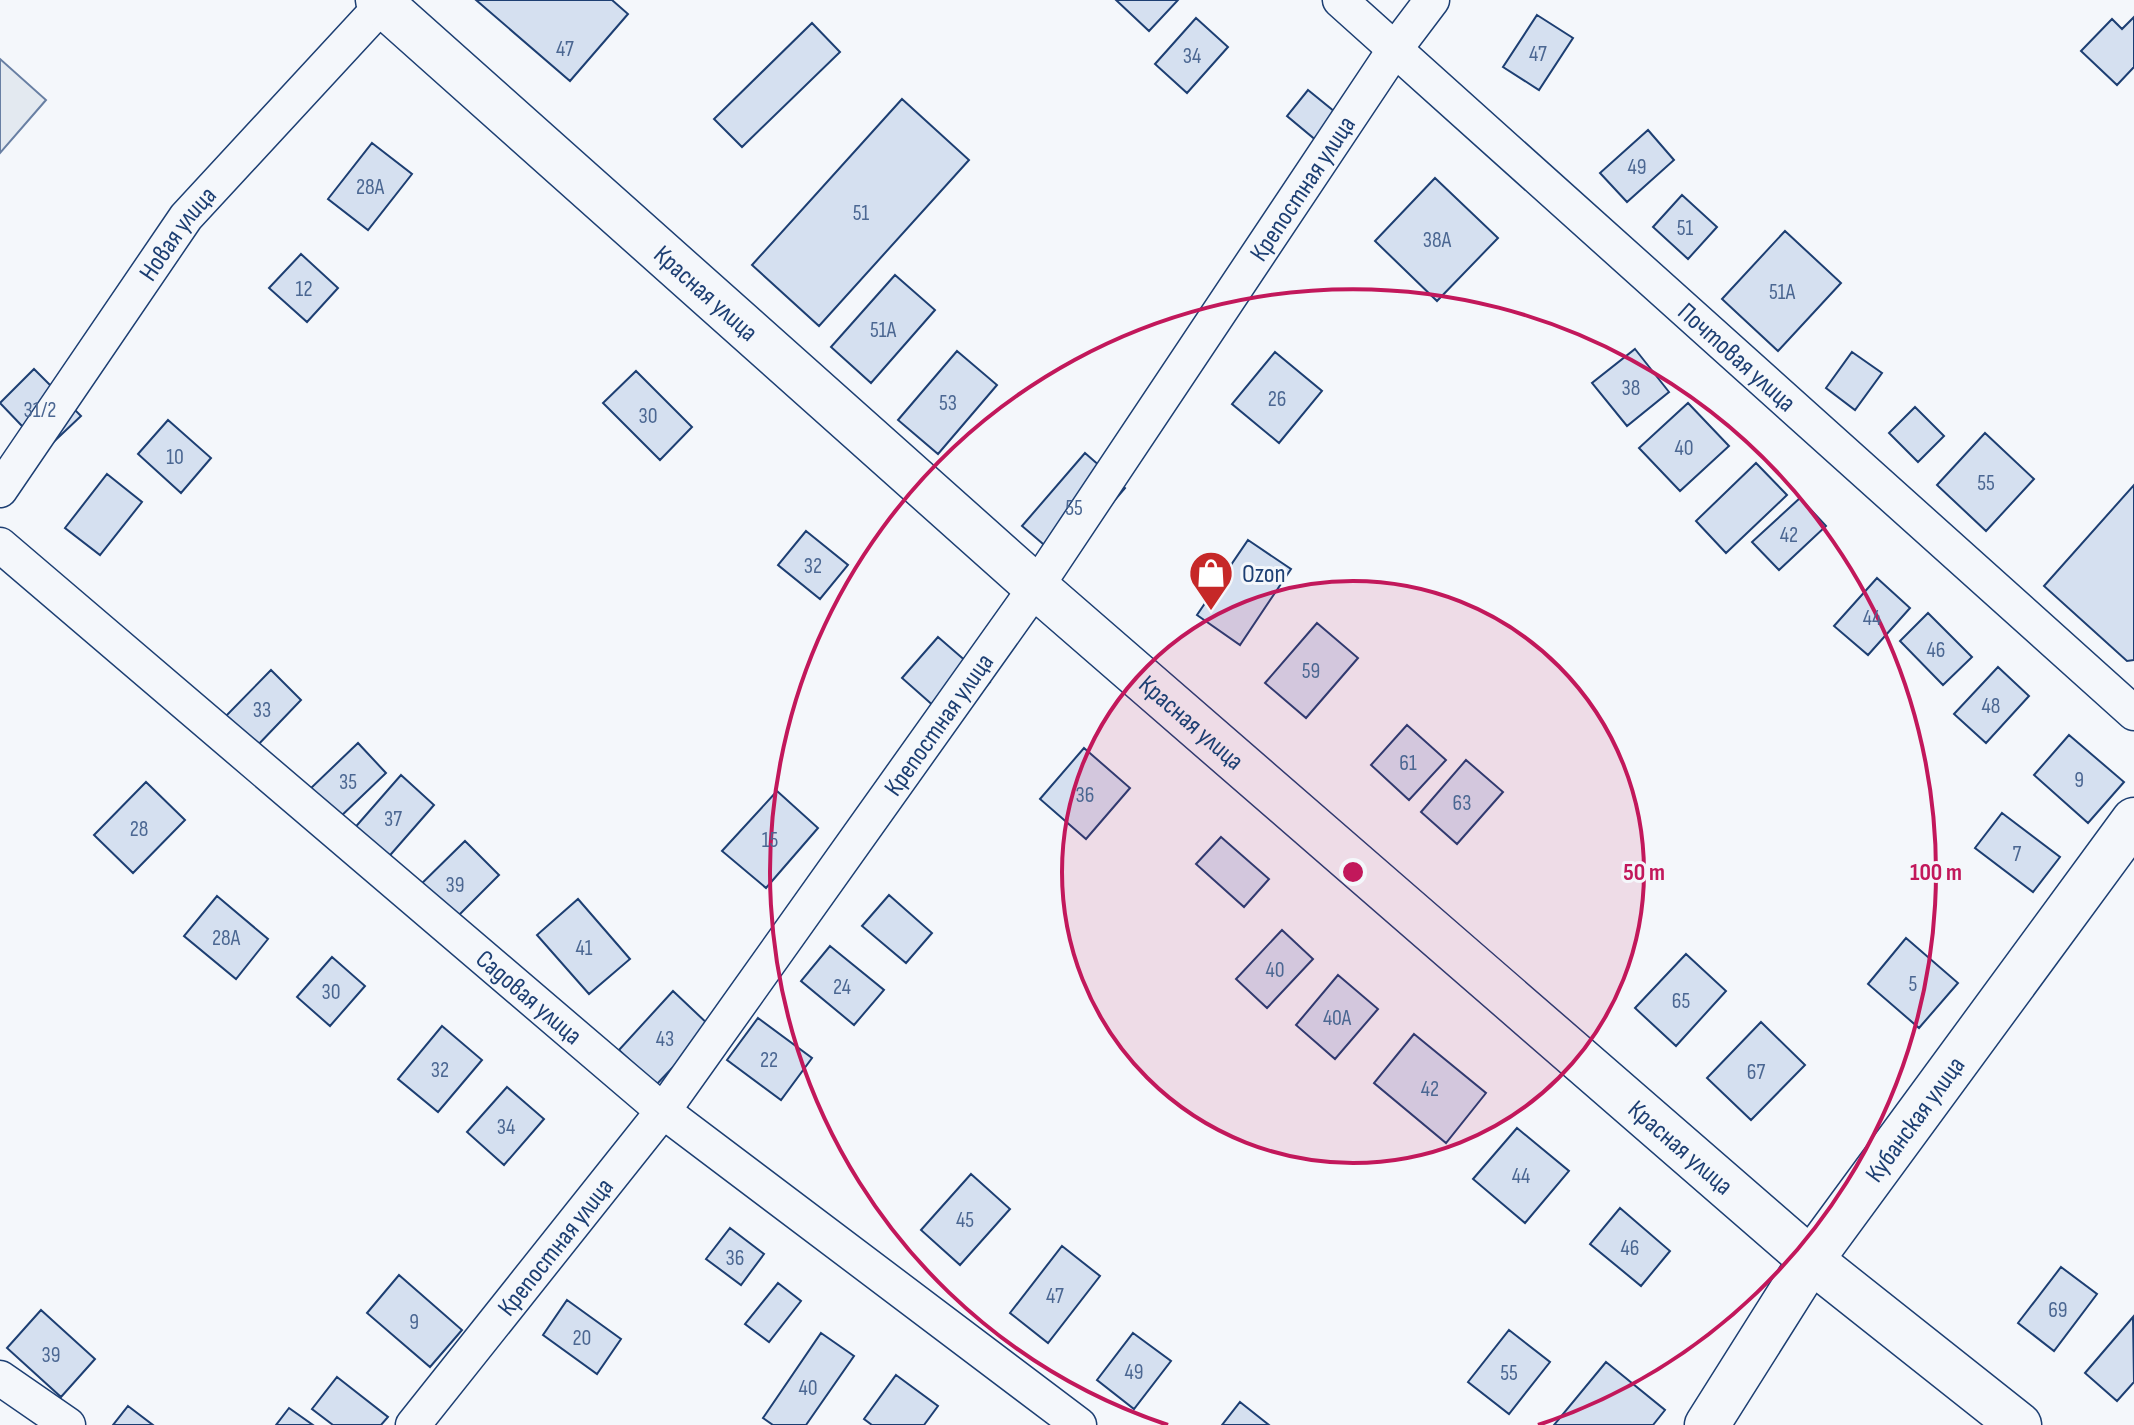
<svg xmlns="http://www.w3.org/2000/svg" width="2134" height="1425" viewBox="0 0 2134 1425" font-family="'Sofia Sans Condensed',sans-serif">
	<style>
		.green { fill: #e3e9f0; stroke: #687fa3; stroke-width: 2 }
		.building { fill: #d5e0f0; stroke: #1d3f73; stroke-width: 2 }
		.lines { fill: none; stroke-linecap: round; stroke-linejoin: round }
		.minor-casing { stroke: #1d3f73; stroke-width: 37 }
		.tertiary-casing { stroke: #1d3f73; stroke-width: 47 }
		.secondary-casing { stroke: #1d3f73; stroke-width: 47 }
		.minor { stroke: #f4f7fb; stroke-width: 34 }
		.tertiary { stroke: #f4f7fb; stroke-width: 44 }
		.secondary { stroke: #f4f7fb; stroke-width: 44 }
		.ring { fill: none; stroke: #c2185b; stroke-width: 4 }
		.labels { text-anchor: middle; stroke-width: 6; stroke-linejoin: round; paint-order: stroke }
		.number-label { font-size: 22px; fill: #4b6792 }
		.street-label { font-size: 26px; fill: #1d3f73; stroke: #f4f7fb }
		.poi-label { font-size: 26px; fill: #1d3f73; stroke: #f4f7fb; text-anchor: start }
		.centre { fill: #c2185b; stroke: #f4f7fb; stroke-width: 4 }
		.ring-label { font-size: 24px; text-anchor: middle; font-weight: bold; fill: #c2185b; stroke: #f4f7fb; stroke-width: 6; stroke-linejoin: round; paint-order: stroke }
	</style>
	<rect width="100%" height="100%" fill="#f4f7fb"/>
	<path class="green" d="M 0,59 L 46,100 L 0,153 Z"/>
	<path class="building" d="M 476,0 L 612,0 L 628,14 L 570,81 Z
		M 1116,0 L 1178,0 L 1149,31 Z
		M 1537,15 L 1573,38 L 1539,90 L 1503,67 Z
		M 2134,17 L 2134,67 L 2117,85 L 2081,51 L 2112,19 L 2122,29 Z
		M 1196,18 L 1228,47 L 1187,93 L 1155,64 Z
		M 812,23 L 840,52 L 742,147 L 714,119 Z
		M 1308,90 L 1351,125 L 1329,151 L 1287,116 Z
		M 902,99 L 969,160 L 819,326 L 752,265 Z
		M 1648,130 L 1674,160 L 1627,202 L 1600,173 Z
		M 372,143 L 412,174 L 368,230 L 328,199 Z
		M 1435,178 L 1498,238 L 1437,301 L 1375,241 Z
		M 1682,195 L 1717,227 L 1688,259 L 1653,227 Z
		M 1785,231 L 1841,283 L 1778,351 L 1722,299 Z
		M 301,254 L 338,288 L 307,322 L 269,288 Z
		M 895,275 L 935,310 L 871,383 L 831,347 Z
		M 1635,349 L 1669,392 L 1627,426 L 1592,383 Z
		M 957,351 L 997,385 L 938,454 L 898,420 Z
		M 1275,352 L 1322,391 L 1279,443 L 1232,404 Z
		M 1852,352 L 1882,373 L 1855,410 L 1826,388 Z
		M 34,369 L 81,416 L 45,450 L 0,403 Z
		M 636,371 L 692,427 L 660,460 L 603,403 Z
		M 1688,403 L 1729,446 L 1680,491 L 1639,448 Z
		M 1915,407 L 1944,436 L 1918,462 L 1889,433 Z
		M 168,420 L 211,458 L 181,493 L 138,454 Z
		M 1985,433 L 2034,479 L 1986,531 L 1937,485 Z
		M 1085,453 L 1125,488 L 1063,561 L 1022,526 Z
		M 1756,463 L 1787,495 L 1726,553 L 1696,521 Z
		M 107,474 L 142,502 L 100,555 L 65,528 Z
		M 2134,485 L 2134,660 L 2127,661 L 2044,586 Z
		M 1800,498 L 1826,526 L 1779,570 L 1752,542 Z
		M 806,531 L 848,565 L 820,599 L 778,565 Z
		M 1248,540 L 1291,569 L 1240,645 L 1197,615 Z
		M 1877,578 L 1910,608 L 1868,655 L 1834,626 Z
		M 1928,613 L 1972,657 L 1943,685 L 1900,641 Z
		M 1317,623 L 1358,658 L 1306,718 L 1265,683 Z
		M 938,637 L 990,682 L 953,723 L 902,678 Z
		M 1998,667 L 2029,696 L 1986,743 L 1954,714 Z
		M 271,670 L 301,700 L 255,748 L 224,718 Z
		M 1407,725 L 1446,760 L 1409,800 L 1371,765 Z
		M 2069,735 L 2124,782 L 2088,823 L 2034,775 Z
		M 358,743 L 386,773 L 338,819 L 310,789 Z
		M 1084,748 L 1130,788 L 1086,839 L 1040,799 Z
		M 1466,760 L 1503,792 L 1457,844 L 1421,812 Z
		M 401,775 L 434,805 L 385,861 L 352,831 Z
		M 146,782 L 185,820 L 133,873 L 94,835 Z
		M 777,791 L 818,828 L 766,888 L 722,851 Z
		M 2002,813 L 2060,857 L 2033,892 L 1975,848 Z
		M 1221,837 L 1269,879 L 1244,907 L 1196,864 Z
		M 465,841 L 499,875 L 446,928 L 412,893 Z
		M 889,895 L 932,933 L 906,963 L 862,926 Z
		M 217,896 L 268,939 L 236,979 L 184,936 Z
		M 578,899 L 630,959 L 589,994 L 537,935 Z
		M 1282,930 L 1313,959 L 1267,1008 L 1236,979 Z
		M 1906,938 L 1958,983 L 1919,1028 L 1868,984 Z
		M 830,946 L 884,990 L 854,1025 L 801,981 Z
		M 1686,954 L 1726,991 L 1676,1046 L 1635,1008 Z
		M 332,957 L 365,986 L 330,1026 L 297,997 Z
		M 1338,975 L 1378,1009 L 1335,1059 L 1296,1025 Z
		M 673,991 L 711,1027 L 656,1085 L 619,1050 Z
		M 758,1018 L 812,1058 L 781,1100 L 727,1060 Z
		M 1761,1022 L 1805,1065 L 1751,1120 L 1707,1078 Z
		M 442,1026 L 482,1060 L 438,1112 L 398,1079 Z
		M 1414,1034 L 1486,1093 L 1446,1143 L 1374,1083 Z
		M 507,1087 L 544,1119 L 504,1165 L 467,1132 Z
		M 1517,1128 L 1569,1171 L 1525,1223 L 1473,1179 Z
		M 971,1174 L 1010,1209 L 960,1265 L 921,1230 Z
		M 1620,1208 L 1670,1251 L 1641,1286 L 1590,1244 Z
		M 730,1228 L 764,1254 L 741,1285 L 706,1259 Z
		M 1062,1246 L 1100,1276 L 1048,1343 L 1010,1313 Z
		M 2061,1267 L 2097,1294 L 2054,1351 L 2018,1323 Z
		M 399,1275 L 462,1330 L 430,1367 L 367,1313 Z
		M 778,1283 L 801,1301 L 769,1342 L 745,1324 Z
		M 567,1300 L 621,1339 L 597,1374 L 543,1335 Z
		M 41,1310 L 95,1359 L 61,1397 L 7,1348 Z
		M 2133,1317 L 2134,1382 L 2117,1401 L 2085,1373 Z
		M 1509,1330 L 1550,1362 L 1509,1414 L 1468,1382 Z
		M 821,1333 L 854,1356 L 806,1425 L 773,1425 L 763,1418 Z
		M 1133,1333 L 1171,1361 L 1134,1409 L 1097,1380 Z
		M 1606,1362 L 1665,1410 L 1653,1425 L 1554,1425 Z
		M 896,1375 L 938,1406 L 924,1425 L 872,1425 L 864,1419 Z
		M 337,1377 L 388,1417 L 381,1425 L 333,1425 L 312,1409 Z
		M 1240,1402 L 1269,1425 L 1222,1425 Z
		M 128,1406 L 153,1425 L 113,1425 Z
		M 289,1408 L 313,1425 L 276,1425 Z"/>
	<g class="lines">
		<g class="minor-casing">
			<g id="minor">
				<path id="s1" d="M 1340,0 L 2134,713"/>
				<path id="s2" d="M 0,490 L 186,217 L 383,4"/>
				<path id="s3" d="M 0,545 L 663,1111 L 1079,1425"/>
				<path d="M 0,1378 L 68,1425"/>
				<path id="s4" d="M 413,1425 L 663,1111 L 1036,587 L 1395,49 L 1432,0"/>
			</g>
		</g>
		<g class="tertiary-casing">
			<g id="tertiary">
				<path id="s5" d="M 378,0 L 1036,587 L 1811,1260 L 2019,1425"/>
			</g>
		</g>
		<g class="secondary-casing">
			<g id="secondary">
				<path id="s6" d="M 1707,1425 L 1811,1260 L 2134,820"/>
			</g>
		</g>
		<use href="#minor" class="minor"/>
		<use href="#tertiary" class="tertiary"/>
		<use href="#secondary" class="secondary"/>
	</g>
	<circle cx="1353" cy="872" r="291" fill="#c2185b" fill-opacity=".12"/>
	<g class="ring">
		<circle cx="1353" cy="872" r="291"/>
		<path d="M1168 1425A583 583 0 1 1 1538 1425"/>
	</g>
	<defs>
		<g id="shop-pin" transform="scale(2.3)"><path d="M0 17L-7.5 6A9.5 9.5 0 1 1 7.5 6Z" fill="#c62828" stroke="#f4f7fb"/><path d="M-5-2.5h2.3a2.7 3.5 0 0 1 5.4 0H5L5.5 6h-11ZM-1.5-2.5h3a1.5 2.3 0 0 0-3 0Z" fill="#fff"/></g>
	</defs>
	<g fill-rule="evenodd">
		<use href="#shop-pin" x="1211" y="573"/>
	</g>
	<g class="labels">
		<g class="number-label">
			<text x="565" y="56">47</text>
			<text x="1538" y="61">47</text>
			<text x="1192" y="63">34</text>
			<text x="1637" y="174">49</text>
			<text x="370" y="194">28А</text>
			<text x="861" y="220">51</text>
			<text x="1685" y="235">51</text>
			<text x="1437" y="247">38А</text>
			<text x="304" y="296">12</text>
			<text x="1782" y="299">51А</text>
			<text x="883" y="337">51А</text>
			<text x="1631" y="395">38</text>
			<text x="1277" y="406">26</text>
			<text x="948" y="410">53</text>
			<text x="40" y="417">31/2</text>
			<text x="648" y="423">30</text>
			<text x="1684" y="455">40</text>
			<text x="175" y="464">10</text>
			<text x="1986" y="490">55</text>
			<text x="1074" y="515">55</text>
			<text x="1789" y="542">42</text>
			<text x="813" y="573">32</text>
			<text x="1872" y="625">44</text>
			<text x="1936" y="657">46</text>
			<text x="1311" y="678">59</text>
			<text x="1991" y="713">48</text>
			<text x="262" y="717">33</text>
			<text x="1408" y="770">61</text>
			<text x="2079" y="787">9</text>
			<text x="348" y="789">35</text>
			<text x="1085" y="802">36</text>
			<text x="1462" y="810">63</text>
			<text x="393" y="826">37</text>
			<text x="139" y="836">28</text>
			<text x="770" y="847">15</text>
			<text x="2017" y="861">7</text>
			<text x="455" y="892">39</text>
			<text x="226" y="945">28А</text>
			<text x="584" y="955">41</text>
			<text x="1275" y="977">40</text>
			<text x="1913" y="991">5</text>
			<text x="842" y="994">24</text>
			<text x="331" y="999">30</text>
			<text x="1681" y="1008">65</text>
			<text x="1337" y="1025">40А</text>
			<text x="665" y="1046">43</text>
			<text x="769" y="1067">22</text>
			<text x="440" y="1077">32</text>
			<text x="1756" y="1079">67</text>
			<text x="1430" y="1096">42</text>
			<text x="506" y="1134">34</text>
			<text x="1521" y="1183">44</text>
			<text x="965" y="1227">45</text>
			<text x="1630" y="1255">46</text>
			<text x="735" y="1265">36</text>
			<text x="1055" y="1303">47</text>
			<text x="2058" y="1317">69</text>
			<text x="414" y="1329">9</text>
			<text x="582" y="1345">20</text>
			<text x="51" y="1362">39</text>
			<text x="1134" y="1379">49</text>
			<text x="1509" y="1380">55</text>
			<text x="808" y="1395">40</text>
		</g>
		<g class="street-label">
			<text dy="9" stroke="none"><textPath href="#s4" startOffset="1524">Крепостная улица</textPath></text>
			<text dy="9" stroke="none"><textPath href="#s2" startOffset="312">Новая улица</textPath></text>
			<text dy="9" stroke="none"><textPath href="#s5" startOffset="440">Красная улица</textPath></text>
			<text dy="9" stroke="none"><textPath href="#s1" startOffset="534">Почтовая улица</textPath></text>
			<text dy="9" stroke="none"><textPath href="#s5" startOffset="1088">Красная улица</textPath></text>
			<text dy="9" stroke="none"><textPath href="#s4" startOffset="876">Крепостная улица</textPath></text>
			<text dy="9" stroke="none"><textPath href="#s3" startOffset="696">Садовая улица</textPath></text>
			<text dy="9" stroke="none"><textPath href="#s6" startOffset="370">Кубанская улица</textPath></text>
			<text dy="9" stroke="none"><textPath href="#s5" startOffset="1736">Красная улица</textPath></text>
			<text dy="9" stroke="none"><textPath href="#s4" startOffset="228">Крепостная улица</textPath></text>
		</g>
		<g class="poi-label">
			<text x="1242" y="582">Ozon</text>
		</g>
	</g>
	<circle cx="1353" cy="872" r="12" class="centre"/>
	<g class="ring-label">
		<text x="1644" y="880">50 m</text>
		<text x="1936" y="880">100 m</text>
	</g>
</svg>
